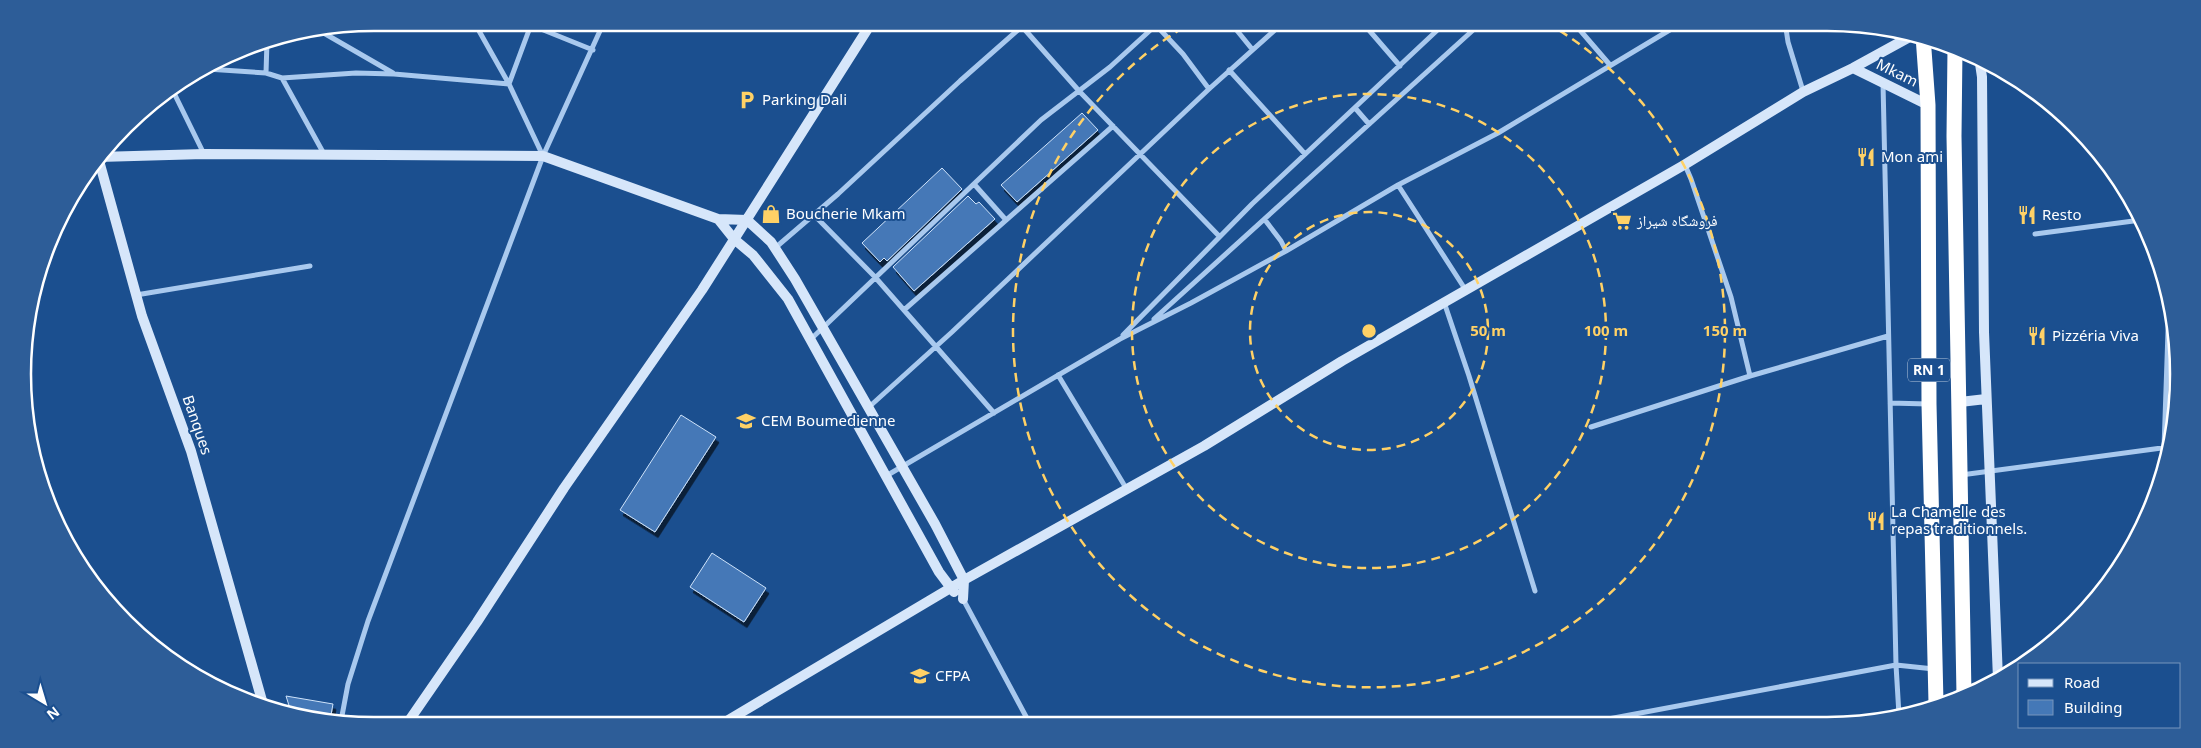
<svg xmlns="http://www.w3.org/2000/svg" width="2201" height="748" viewBox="0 0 2201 748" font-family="'Noto Sans','Noto Naskh Arabic',sans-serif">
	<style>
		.building { fill: #4478b7; stroke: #cfe3fa; filter: url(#shadow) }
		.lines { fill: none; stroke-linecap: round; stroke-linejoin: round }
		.street { stroke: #a9c9ee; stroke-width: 5 }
		.secondary { stroke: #d6e6fa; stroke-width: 10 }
		.highway { stroke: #fff; stroke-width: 15 }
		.ring { fill: none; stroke: #ffd166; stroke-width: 2.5; stroke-dasharray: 9 6 }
		.labels { text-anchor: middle; stroke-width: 4; stroke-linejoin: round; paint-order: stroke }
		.shield { fill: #1b4f8f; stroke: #bbcadd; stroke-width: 1 }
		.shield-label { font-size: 14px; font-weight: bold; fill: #fff }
		.street-label { font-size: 15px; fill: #fff; stroke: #1b4f8f }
		.poi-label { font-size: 15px; fill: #fff; stroke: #1b4f8f; text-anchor: start }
		.rim { fill: none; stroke: #fff; stroke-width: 2.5 }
		.centre { fill: #ffd166; stroke: #1b4f8f; stroke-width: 2.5 }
		.ring-label { font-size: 15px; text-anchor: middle; font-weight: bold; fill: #ffd166; stroke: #1b4f8f; stroke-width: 4; stroke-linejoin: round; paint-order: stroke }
	</style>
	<defs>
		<filter id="shadow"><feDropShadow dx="3" dy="5.5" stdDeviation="0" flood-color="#0009"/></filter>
	</defs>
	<rect width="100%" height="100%" fill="#1b4f8f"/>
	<path class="building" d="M 1082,113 L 1098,130 L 1017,202 L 1001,185 Z
		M 942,168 L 962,189 L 887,261 L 884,258 L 880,262 L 862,243 Z
		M 968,196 L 976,204 L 979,202 L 995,219 L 914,291 L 893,267 Z
		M 681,415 L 716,437 L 655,532 L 620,510 Z
		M 712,553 L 766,588 L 744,622 L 690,587 Z
		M 286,696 L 333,704 L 330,720 L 292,715 Z"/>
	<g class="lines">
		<path class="street" d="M 474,22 L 509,84 L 543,156
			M 1018,22 L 1080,92 L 1219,236
			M 1153,22 L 1183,54 L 1209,89
			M 1230,22 L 1252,49
			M 1362,22 L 1400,66
			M 1573,22 L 1610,65
			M 1785,22 L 1788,42 L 1803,91
			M 531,25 L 593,50
			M 315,28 L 393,73
			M 207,69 L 266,73 L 267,41
			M 1229,70 L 1305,154
			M 266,73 L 282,78
			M 1883,83 L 1896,665 L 1899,715
			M 173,91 L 204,154
			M 1356,109 L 1369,124
			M 324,154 L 282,78 L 356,73 L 394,74 L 509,84 L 532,22
			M 974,184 L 1006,220
			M 1398,185 L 1465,289
			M 814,215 L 875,277 L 994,413
			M 1265,220 L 1281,241 L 1286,251
			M 2035,234 L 2141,220
			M 775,248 L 838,194 L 960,81 L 1027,22
			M 136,295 L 310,266
			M 1444,302 L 1469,376 L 1535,591
			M 904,310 L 1113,126
			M 1154,319 L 1482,22
			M 1123,335 L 1252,204 L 1446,22
			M 810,340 L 1041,120 L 1110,67 L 1156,25
			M 1058,375 L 1126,488
			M 1750,376 L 1888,336
			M 1890,403 L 1928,404
			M 869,407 L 952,332 L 1209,89 L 1284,22
			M 1591,427 L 1750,376 L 1731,297 L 1691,179 L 1685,165
			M 2164,448 L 2169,302
			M 1961,475 L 2169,447
			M 886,476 L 1120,339 L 1191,303 L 1286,251 L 1398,185 L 1498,133 L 1683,22
			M 963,599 L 1030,724
			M 341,721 L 348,684 L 368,621 L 543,156 L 604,22
			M 1587,723 L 1896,665 L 1934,669"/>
		<path class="secondary" d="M 1979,57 L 1982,77 L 1984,332 L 1998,679
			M 1853,68 L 1928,105
			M 98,157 L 142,316 L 191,451 L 263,704
			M 99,157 L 204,154 L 543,156 L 718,219 L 747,220 L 771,242 L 795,279 L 935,524 L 964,580 L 963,599
			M 718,219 L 734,239 L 753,255 L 788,299 L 939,572 L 954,592
			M 1960,402 L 1986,399
			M 406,725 L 477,622 L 564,488 L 702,290 L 872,22
			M 720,725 L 964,580 L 1204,446 L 1342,361 L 1684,165 L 1803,92 L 1853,68 L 1915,34"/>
		<path class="highway" d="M 1923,36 L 1928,105 L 1929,404 L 1936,703
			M 1955,49 L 1954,136 L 1964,695"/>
	</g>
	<g class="ring">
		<circle cx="1369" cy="331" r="119"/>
		<circle cx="1369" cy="331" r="237"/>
		<path d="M1547 23A356 356 0 1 1 1191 23"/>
	</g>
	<defs>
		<g id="parking-bare" transform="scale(1.5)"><path d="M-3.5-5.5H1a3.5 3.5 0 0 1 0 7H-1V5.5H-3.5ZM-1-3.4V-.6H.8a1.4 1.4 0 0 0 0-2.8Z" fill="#ffd166" stroke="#1b4f8f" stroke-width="2.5" paint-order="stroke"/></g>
		<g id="restaurant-bare" transform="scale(1.5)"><path d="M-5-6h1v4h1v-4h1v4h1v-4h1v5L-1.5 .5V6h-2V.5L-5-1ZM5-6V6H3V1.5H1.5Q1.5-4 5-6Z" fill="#ffd166" stroke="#1b4f8f" stroke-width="2.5" paint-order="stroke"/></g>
		<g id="shop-bare" transform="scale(1.5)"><path d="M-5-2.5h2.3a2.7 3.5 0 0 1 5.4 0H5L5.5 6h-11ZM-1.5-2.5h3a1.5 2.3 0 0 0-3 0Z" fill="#ffd166" stroke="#1b4f8f" stroke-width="2.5" paint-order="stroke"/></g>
		<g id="supermarket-bare" transform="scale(1.5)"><path d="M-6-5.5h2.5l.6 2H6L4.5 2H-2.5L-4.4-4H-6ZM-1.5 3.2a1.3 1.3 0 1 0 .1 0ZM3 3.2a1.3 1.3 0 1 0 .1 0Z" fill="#ffd166" stroke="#1b4f8f" stroke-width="2.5" paint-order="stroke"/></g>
		<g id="school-bare" transform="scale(1.5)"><path d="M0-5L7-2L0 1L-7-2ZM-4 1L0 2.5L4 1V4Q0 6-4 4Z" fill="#ffd166" stroke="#1b4f8f" stroke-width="2.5" paint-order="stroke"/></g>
		<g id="university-bare" transform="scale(1.5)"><path d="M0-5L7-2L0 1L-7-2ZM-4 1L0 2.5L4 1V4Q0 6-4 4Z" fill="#ffd166" stroke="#1b4f8f" stroke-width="2.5" paint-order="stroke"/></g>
	</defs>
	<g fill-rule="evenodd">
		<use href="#parking-bare" x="747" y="100"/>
		<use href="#restaurant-bare" x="1866" y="157"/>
		<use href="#shop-bare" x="771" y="214"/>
		<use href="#restaurant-bare" x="2027" y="215"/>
		<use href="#supermarket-bare" x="1622" y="221"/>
		<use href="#restaurant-bare" x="2037" y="336"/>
		<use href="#school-bare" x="746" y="421"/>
		<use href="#restaurant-bare" x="1876" y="521"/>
		<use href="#university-bare" x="920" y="676"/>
	</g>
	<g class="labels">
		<rect class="shield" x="1908" y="358.5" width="42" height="23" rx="4"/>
		<g class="shield-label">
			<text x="1929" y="375">RN 1</text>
		</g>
		<g class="street-label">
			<text transform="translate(1897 73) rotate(26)" y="5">Mkam</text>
			<text transform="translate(197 425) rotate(71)" y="5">Banques</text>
		</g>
		<g class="poi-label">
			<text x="762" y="105">Parking Dali</text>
			<text x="1881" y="162">Mon ami</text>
			<text x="786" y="219">Boucherie Mkam</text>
			<text x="2042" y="220">Resto</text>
			<text x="1637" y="226">فروشگاه شيراز</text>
			<text x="2052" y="341">Pizzéria Viva</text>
			<text x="761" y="426">CEM Boumedienne</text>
			<text x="1891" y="517">La Chamelle des<tspan x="1891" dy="17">repas traditionnels.</tspan></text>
			<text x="935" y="681">CFPA</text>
		</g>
	</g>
	<path d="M0 0H2201V748H0ZM374 31H1827A343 343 0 0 1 2170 374V374A343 343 0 0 1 1827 717H374A343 343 0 0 1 31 374V374A343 343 0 0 1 374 31Z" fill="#2d5d98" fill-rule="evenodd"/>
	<path class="rim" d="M374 31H1827A343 343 0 0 1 2170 374V374A343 343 0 0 1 1827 717H374A343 343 0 0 1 31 374V374A343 343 0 0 1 374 31Z"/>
	<circle cx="1369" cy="331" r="8" class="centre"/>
	<g class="ring-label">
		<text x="1488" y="336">50 m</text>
		<text x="1606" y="336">100 m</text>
		<text x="1725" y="336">150 m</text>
	</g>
	<rect x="2018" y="663" width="162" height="65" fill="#1b4f8f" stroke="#7695bc"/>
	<rect x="2028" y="679" width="25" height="8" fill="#d6e6fa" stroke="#7695bc"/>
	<text x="2064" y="688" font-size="15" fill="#ffffff">Road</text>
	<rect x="2028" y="700" width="25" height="15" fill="#4478b7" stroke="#7695bc"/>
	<text x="2064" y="713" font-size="15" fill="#ffffff">Building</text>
	<g transform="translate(45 703) rotate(142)" stroke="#1b4f8f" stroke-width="4" paint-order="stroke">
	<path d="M0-4L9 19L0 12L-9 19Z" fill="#ffffff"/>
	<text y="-8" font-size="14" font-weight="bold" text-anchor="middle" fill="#ffffff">N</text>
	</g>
</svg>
